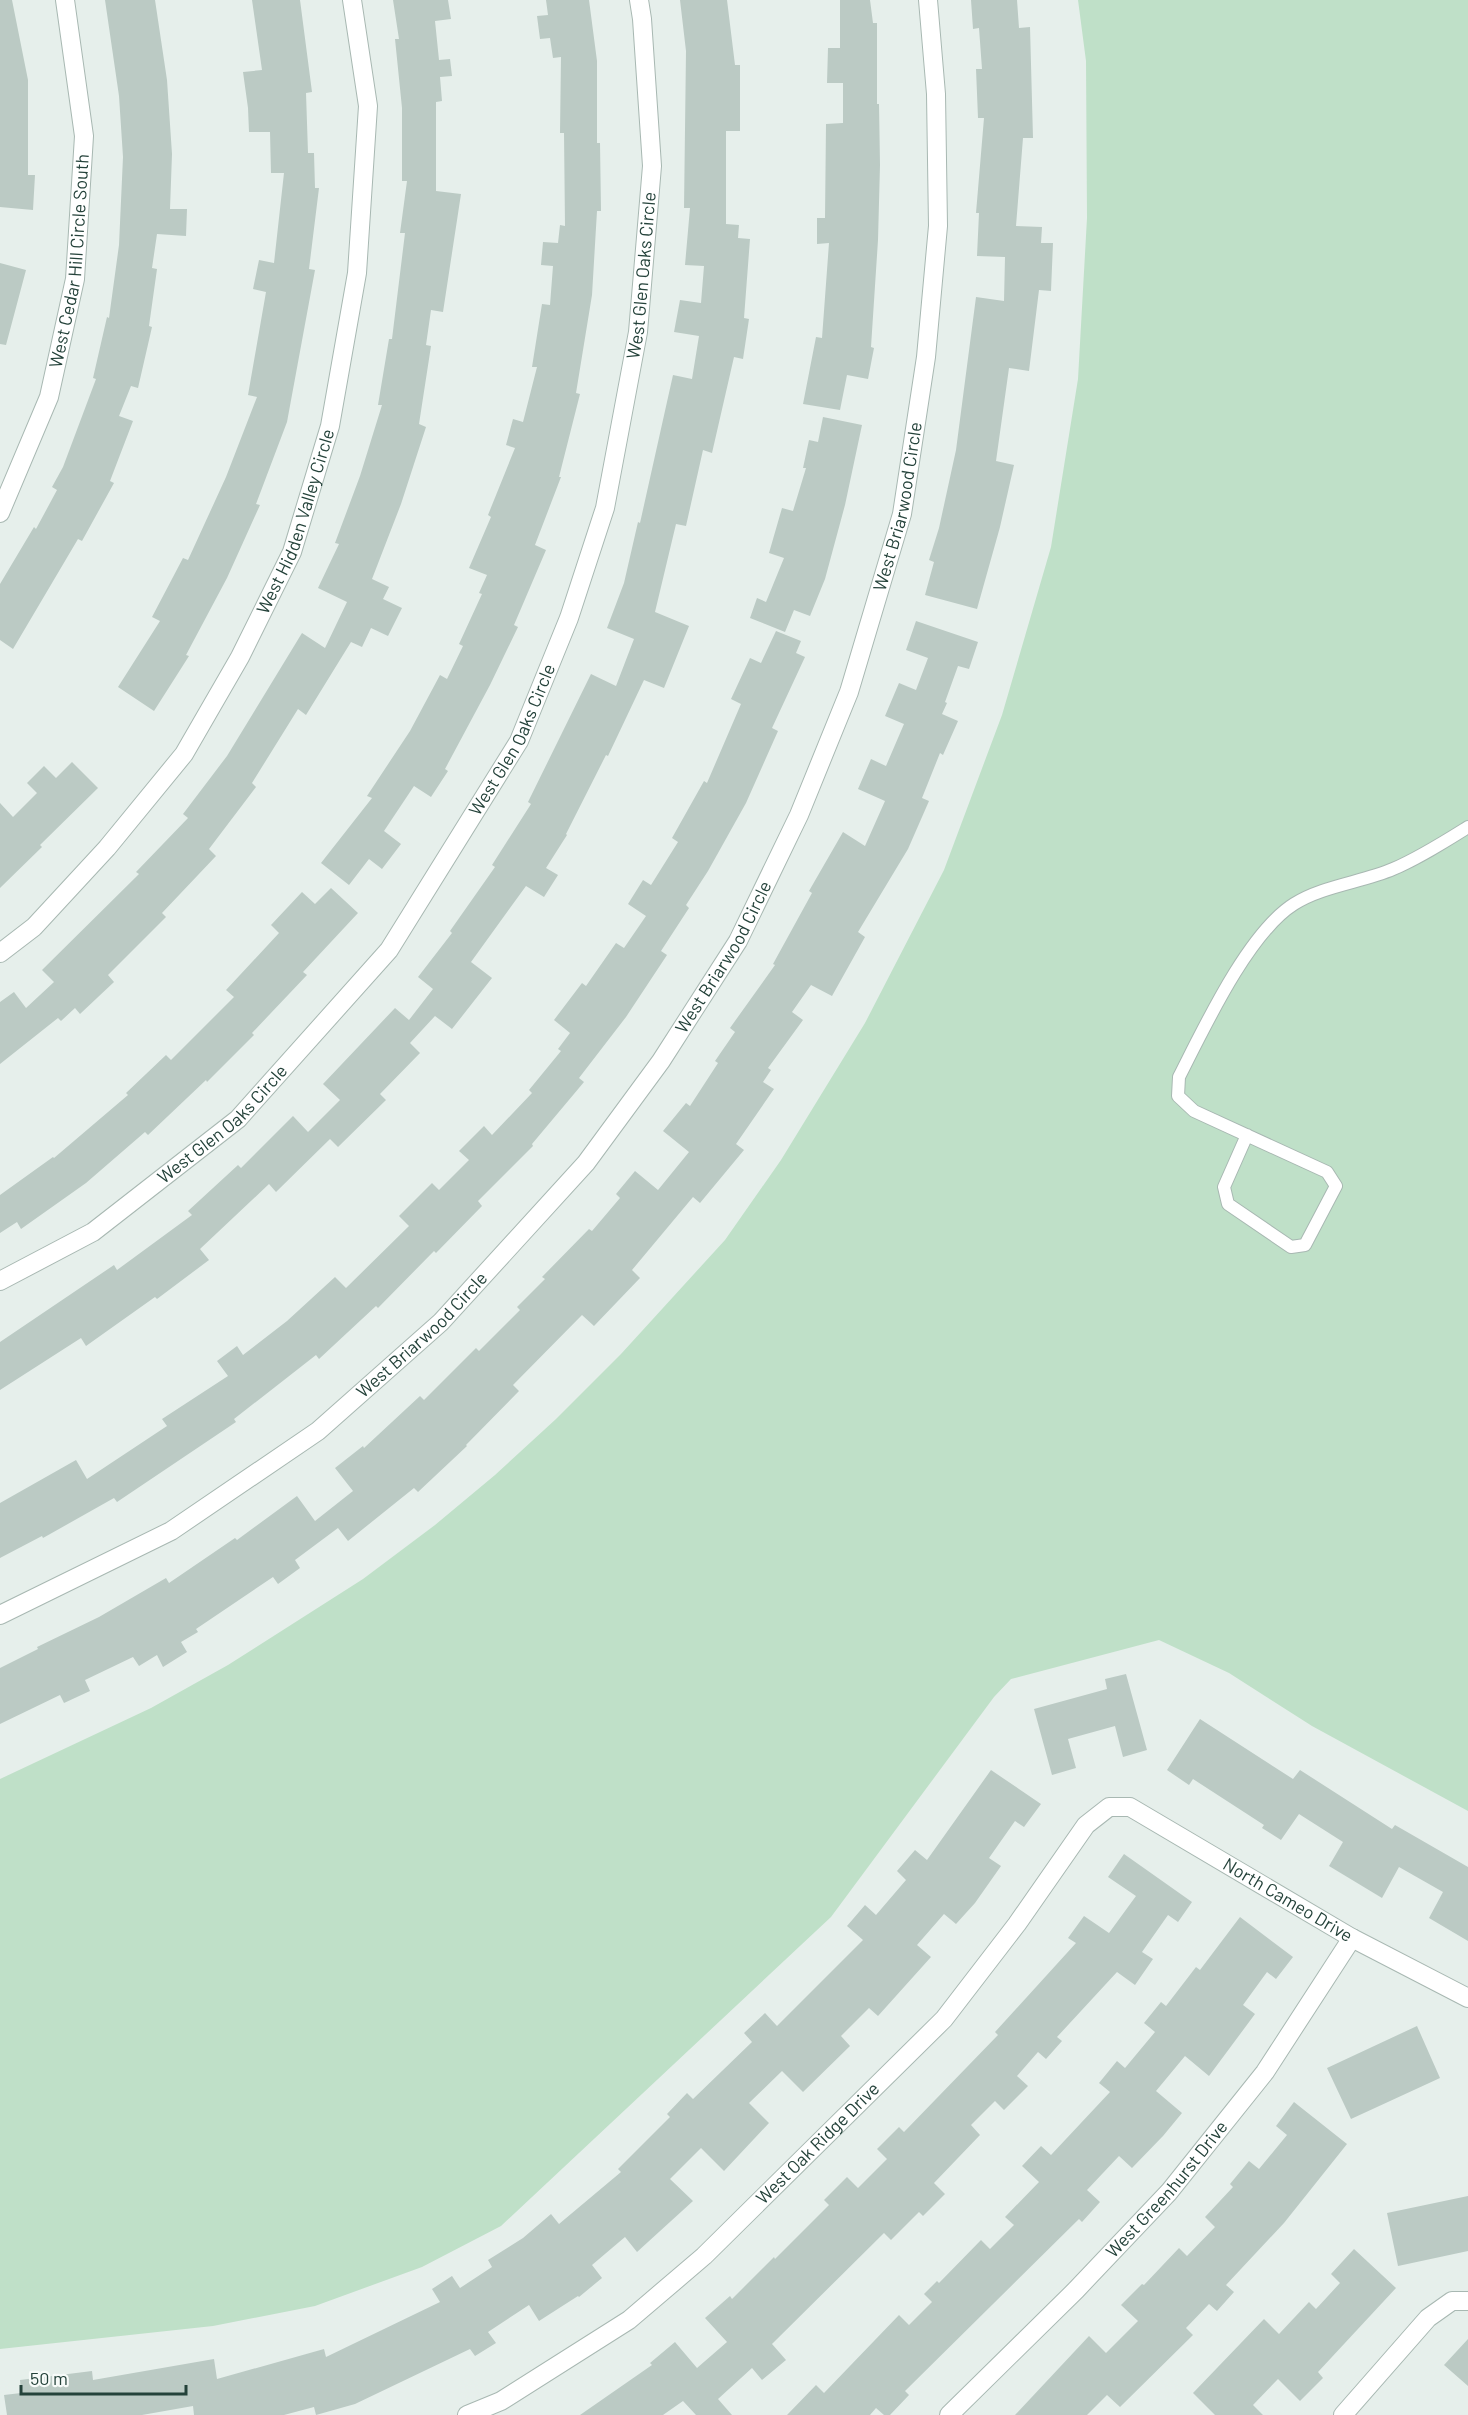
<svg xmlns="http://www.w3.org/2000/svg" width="1468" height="2415" viewBox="0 0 1468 2415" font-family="Barlow,sans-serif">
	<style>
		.green { fill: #bfe0c8 }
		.building { fill: #bbcac4 }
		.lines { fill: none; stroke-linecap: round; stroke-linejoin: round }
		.service-casing { stroke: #a8b8b2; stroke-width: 14 }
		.minor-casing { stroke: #a8b8b2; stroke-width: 20 }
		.service { stroke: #fff; stroke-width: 12 }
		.minor { stroke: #fff; stroke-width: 18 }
		.labels { text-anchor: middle; stroke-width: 4.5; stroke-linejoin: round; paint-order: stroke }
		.street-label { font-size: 18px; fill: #24423a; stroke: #f7fbf9 }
	</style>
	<rect width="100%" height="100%" fill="#e6efeb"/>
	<path class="green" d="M 1078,0 L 1468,0 L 1468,1811 L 1312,1726 L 1229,1673 L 1159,1640 L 1011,1679 L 994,1697 L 831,1917 L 501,2226 L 422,2267 L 315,2306 L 213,2326 L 0,2349 L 0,1779 L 151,1708 L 228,1665 L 363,1579 L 435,1525 L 495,1475 L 556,1419 L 621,1354 L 725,1240 L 781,1160 L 865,1023 L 944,870 L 1002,715 L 1051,547 L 1078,379 L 1087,218 L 1086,61 Z"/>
	<path class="building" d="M 0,0 L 12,0 L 28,80 L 28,175 L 35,175 L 33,210 L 0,207 Z
		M 105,0 L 155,0 L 167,80 L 172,154 L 170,209 L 187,209 L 186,236 L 157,234 L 152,268 L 157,269 L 149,326 L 152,327 L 138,388 L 131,386 L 119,416 L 133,421 L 110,481 L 114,483 L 82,541 L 78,539 L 13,649 L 0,640 L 0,584 L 34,527 L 36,529 L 57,490 L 52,487 L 63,467 L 96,379 L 93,378 L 107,317 L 109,318 L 119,245 L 123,157 L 119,96 Z
		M 252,0 L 300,0 L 312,92 L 306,93 L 308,153 L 314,153 L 315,188 L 319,188 L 309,269 L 315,270 L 287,422 L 256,504 L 260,505 L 227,578 L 186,655 L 189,656 L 154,711 L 118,687 L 160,621 L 152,617 L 183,558 L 188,560 L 226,477 L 257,397 L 248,395 L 266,292 L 253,289 L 259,260 L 274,263 L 284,173 L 271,173 L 270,132 L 249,132 L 248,108 L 243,72 L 262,70 Z
		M 393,0 L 448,0 L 451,19 L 435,21 L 439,60 L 450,59 L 452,76 L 440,77 L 442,101 L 436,102 L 436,191 L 461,194 L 443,312 L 431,310 L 426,345 L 431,346 L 419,424 L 426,427 L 401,504 L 372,579 L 389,587 L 383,599 L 402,608 L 388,636 L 371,628 L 362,647 L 351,642 L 306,715 L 298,709 L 252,783 L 256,787 L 209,849 L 216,856 L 162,913 L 166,917 L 108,975 L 114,982 L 80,1014 L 75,1008 L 61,1021 L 58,1018 L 0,1064 L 0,1002 L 14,992 L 26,1008 L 54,982 L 42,970 L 139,874 L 136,872 L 188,818 L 183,814 L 227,756 L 302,633 L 325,648 L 347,602 L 318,588 L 339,544 L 335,543 L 360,476 L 382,405 L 378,405 L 389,339 L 392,339 L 405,233 L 400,233 L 407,181 L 402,181 L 402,108 L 395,39 L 399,39 Z
		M 546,0 L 589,0 L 597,61 L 597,143 L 600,143 L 601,211 L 597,211 L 592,295 L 576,393 L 580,394 L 559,477 L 561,477 L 535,545 L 546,550 L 514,625 L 518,627 L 490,685 L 445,769 L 448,771 L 431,797 L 414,786 L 384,831 L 401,844 L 382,869 L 369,859 L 349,885 L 321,863 L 372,798 L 367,796 L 410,731 L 440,675 L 447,679 L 463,646 L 459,644 L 482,594 L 479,593 L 487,575 L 469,568 L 491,517 L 488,515 L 515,448 L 506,445 L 513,419 L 523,422 L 537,367 L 532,367 L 542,304 L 550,305 L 553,266 L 541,265 L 543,242 L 558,243 L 560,225 L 565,226 L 564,133 L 560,133 L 561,57 L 553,58 L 550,38 L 540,39 L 537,16 L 548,15 Z
		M 680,0 L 727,0 L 735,65 L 740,65 L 740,131 L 726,131 L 726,224 L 739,225 L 738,238 L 750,239 L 744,318 L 749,319 L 743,359 L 734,357 L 712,453 L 703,450 L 686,526 L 676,524 L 655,612 L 689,626 L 664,688 L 644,680 L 608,756 L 606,755 L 566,834 L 567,835 L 546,868 L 558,875 L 544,897 L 526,886 L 471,962 L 492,978 L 452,1029 L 435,1016 L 410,1043 L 420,1053 L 380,1094 L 386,1100 L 338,1147 L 330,1139 L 276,1192 L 269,1184 L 200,1249 L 209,1260 L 157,1299 L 155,1297 L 86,1346 L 81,1338 L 0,1390 L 0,1342 L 114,1265 L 117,1270 L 192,1215 L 188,1211 L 238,1165 L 241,1168 L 293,1116 L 308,1132 L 340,1100 L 323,1084 L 395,1008 L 409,1020 L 433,989 L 418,977 L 452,933 L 450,931 L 495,867 L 492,865 L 531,804 L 528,802 L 591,674 L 616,686 L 634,639 L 607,628 L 624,583 L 638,522 L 640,523 L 673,375 L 692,379 L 699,336 L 674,332 L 680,300 L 701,303 L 704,266 L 685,265 L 690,208 L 684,208 L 686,51 Z
		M 840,0 L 870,0 L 873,23 L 877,23 L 877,104 L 879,104 L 880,165 L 878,240 L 871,347 L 874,348 L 868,379 L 847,375 L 840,410 L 803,404 L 816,337 L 822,338 L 829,243 L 817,244 L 817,218 L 825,218 L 826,124 L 843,123 L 843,83 L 827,83 L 828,48 L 840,48 Z
		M 971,0 L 1017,0 L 1019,28 L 1030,27 L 1033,138 L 1023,138 L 1016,226 L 1042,227 L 1041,243 L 1053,243 L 1051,291 L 1039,290 L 1029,371 L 1009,368 L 996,461 L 1014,465 L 1000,527 L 977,609 L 925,595 L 934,562 L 929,560 L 939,528 L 956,450 L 976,297 L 1004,301 L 1005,257 L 977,256 L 979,213 L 976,213 L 984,118 L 978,118 L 976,69 L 982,69 L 979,28 L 973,29 Z
		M 0,263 L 26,270 L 6,345 L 0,344 Z
		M 823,417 L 862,425 L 845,505 L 825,579 L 810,616 L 794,610 L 785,632 L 750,618 L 757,598 L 766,602 L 784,558 L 769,553 L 782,508 L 793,511 L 806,468 L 803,468 L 809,440 L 818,442 Z
		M 916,621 L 978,642 L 969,669 L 958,666 L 945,702 L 947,703 L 942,714 L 958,721 L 943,755 L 940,753 L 922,798 L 929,801 L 908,849 L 858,932 L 865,937 L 832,996 L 811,985 L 792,1012 L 803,1020 L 768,1068 L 771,1070 L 763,1082 L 774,1089 L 736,1144 L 744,1150 L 700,1203 L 693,1197 L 632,1270 L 640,1278 L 594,1326 L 582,1315 L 513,1385 L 519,1391 L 466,1445 L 467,1446 L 418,1492 L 414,1488 L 348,1541 L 338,1528 L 295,1560 L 300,1568 L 278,1584 L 273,1577 L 196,1629 L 198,1632 L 181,1642 L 187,1652 L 163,1667 L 157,1655 L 139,1666 L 133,1657 L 85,1680 L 90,1691 L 64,1703 L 60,1695 L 0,1724 L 0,1668 L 38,1649 L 37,1647 L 99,1617 L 166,1578 L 169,1583 L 235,1538 L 237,1540 L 297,1496 L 315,1521 L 353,1491 L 335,1468 L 363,1446 L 364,1448 L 420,1396 L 424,1400 L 476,1348 L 479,1351 L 520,1310 L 517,1307 L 545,1279 L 542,1277 L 589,1229 L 592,1231 L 620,1198 L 616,1194 L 635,1171 L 658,1190 L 689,1152 L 663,1131 L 686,1103 L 690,1106 L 718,1063 L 715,1061 L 735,1032 L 730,1028 L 775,965 L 773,964 L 812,893 L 809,891 L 843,832 L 865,846 L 885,801 L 858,789 L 871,759 L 886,766 L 904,724 L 885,716 L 899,683 L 916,690 L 928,658 L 906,650 Z
		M 776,631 L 801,641 L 796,653 L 805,657 L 772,728 L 778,731 L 746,803 L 708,871 L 686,905 L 689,908 L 661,951 L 667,955 L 626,1017 L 579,1078 L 584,1082 L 532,1144 L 533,1146 L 478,1201 L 482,1206 L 436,1253 L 434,1251 L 378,1308 L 376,1306 L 319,1359 L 316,1355 L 234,1419 L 236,1422 L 117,1502 L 114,1498 L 43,1538 L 42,1536 L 0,1558 L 0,1503 L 76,1460 L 87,1479 L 167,1426 L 162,1419 L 228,1376 L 217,1361 L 237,1346 L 243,1355 L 287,1321 L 335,1277 L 346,1288 L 409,1226 L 399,1216 L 432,1183 L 439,1190 L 469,1160 L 459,1151 L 484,1126 L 492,1135 L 532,1093 L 529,1090 L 561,1051 L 558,1049 L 570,1033 L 554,1020 L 582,983 L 586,986 L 616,943 L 624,948 L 646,916 L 628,904 L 643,880 L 651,885 L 678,842 L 672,838 L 704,781 L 707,783 L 741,704 L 731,699 L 750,658 L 761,663 Z
		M 72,762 L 98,788 L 40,845 L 42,847 L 0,888 L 0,803 L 13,817 L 37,793 L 27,783 L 44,766 L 56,778 Z
		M 331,888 L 358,913 L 303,972 L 307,975 L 252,1033 L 254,1035 L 207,1082 L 206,1080 L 148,1135 L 145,1132 L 86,1183 L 21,1229 L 17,1222 L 0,1233 L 0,1195 L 53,1157 L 54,1158 L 128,1095 L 126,1093 L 166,1055 L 171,1060 L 234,997 L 226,990 L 279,933 L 271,925 L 302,892 L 315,904 Z
		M 1126,1674 L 1147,1750 L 1123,1757 L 1115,1726 L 1068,1739 L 1076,1768 L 1052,1775 L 1034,1709 L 1107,1689 L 1105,1679 Z
		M 1200,1719 L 1293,1779 L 1300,1770 L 1392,1829 L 1395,1825 L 1468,1867 L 1468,1941 L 1429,1918 L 1443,1892 L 1399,1867 L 1382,1898 L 1329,1866 L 1343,1842 L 1299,1814 L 1281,1840 L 1262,1828 L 1264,1825 L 1193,1779 L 1189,1785 L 1167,1770 Z
		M 991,1770 L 1041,1804 L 1024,1827 L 1015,1821 L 989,1858 L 1001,1866 L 975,1903 L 956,1924 L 944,1914 L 917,1945 L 931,1957 L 878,2016 L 869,2008 L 841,2036 L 850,2046 L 803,2092 L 782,2071 L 749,2103 L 769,2123 L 724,2171 L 701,2148 L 670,2179 L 693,2201 L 637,2252 L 625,2237 L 592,2265 L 602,2278 L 579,2297 L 578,2296 L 539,2321 L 529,2305 L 488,2332 L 496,2343 L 475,2356 L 470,2349 L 355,2404 L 316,2415 L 314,2407 L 284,2415 L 194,2415 L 193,2406 L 142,2415 L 7,2415 L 4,2395 L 21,2393 L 20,2380 L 92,2371 L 93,2380 L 214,2359 L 217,2379 L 324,2349 L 326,2357 L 440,2302 L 432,2289 L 452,2276 L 460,2288 L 492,2267 L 488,2260 L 523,2238 L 551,2214 L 559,2224 L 621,2172 L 618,2169 L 670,2117 L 667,2114 L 687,2093 L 693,2099 L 752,2042 L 744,2033 L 765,2013 L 777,2026 L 863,1940 L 847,1926 L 865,1905 L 876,1915 L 906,1880 L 897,1871 L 915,1850 L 927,1860 Z
		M 1124,1854 L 1192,1902 L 1178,1922 L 1168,1915 L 1142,1952 L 1153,1959 L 1135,1985 L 1117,1972 L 1057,2037 L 1062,2041 L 1046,2059 L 1038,2052 L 1017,2076 L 1028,2086 L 1004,2110 L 995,2101 L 971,2125 L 980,2135 L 934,2183 L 945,2194 L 923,2216 L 919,2212 L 891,2240 L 884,2233 L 772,2344 L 786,2360 L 762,2380 L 752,2368 L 718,2399 L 732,2415 L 696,2415 L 683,2401 L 663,2415 L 580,2415 L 652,2365 L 650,2363 L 675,2342 L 697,2368 L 727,2342 L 705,2318 L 730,2296 L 732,2299 L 774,2257 L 775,2259 L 829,2205 L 824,2200 L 847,2177 L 858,2188 L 887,2159 L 877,2149 L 899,2127 L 904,2132 L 998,2035 L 995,2032 L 1076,1943 L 1068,1938 L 1084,1916 L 1109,1933 L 1136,1896 L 1108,1877 Z
		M 1240,1917 L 1293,1957 L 1276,1979 L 1267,1972 L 1243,2005 L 1255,2014 L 1209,2076 L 1185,2056 L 1156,2091 L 1182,2113 L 1163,2136 L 1132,2168 L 1119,2156 L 1087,2190 L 1100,2202 L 1082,2222 L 1079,2219 L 905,2391 L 909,2395 L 890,2415 L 884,2415 L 876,2408 L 870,2415 L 787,2415 L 816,2385 L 824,2393 L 899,2315 L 909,2325 L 932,2302 L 924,2294 L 937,2281 L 939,2283 L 981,2240 L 990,2249 L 1014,2225 L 1005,2217 L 1039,2182 L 1022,2166 L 1041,2146 L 1051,2155 L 1110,2092 L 1099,2083 L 1117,2061 L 1125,2068 L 1155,2032 L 1144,2023 L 1161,2002 L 1166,2006 L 1196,1967 L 1200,1970 Z
		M 1417,2026 L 1440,2078 L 1351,2119 L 1327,2068 Z
		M 1294,2102 L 1347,2144 L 1284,2223 L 1226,2285 L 1234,2292 L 1217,2311 L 1209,2304 L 1186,2328 L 1193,2335 L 1120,2407 L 1107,2395 L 1087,2415 L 1015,2415 L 1089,2336 L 1106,2353 L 1138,2321 L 1121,2305 L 1142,2284 L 1144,2285 L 1179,2248 L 1187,2256 L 1215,2227 L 1205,2217 L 1233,2187 L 1230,2184 L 1249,2161 L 1259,2169 L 1287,2135 L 1276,2126 Z
		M 1468,2196 L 1468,2251 L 1398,2266 L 1387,2213 Z
		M 1354,2249 L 1396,2288 L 1318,2372 L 1323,2378 L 1300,2401 L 1278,2379 L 1253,2405 L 1263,2415 L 1215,2415 L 1193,2393 L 1264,2319 L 1279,2334 L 1309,2302 L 1316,2309 L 1340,2283 L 1331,2274 Z
		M 1468,2339 L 1468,2386 L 1444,2365 Z"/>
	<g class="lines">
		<g class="service-casing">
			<path id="service" d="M 1247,1135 L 1224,1187 L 1228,1204 L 1291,1247 L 1305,1245 L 1336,1186 L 1327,1172 L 1194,1111 L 1178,1096 L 1179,1077 C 1204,1028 1248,933 1294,904 C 1322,886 1363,882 1393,869 C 1419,858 1444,842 1468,827"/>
		</g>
		<g class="minor-casing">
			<g id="minor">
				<path id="s1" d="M 0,513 L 49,397 L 75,279 L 84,136 L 65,0"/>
				<path id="s2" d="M 0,953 L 34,927 L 107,848 L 184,754 L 240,657 L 292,552 L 330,426 L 357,273 L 368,106 L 352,0"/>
				<path id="s3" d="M 0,1281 L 93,1232 L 238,1119 L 389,950 L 519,741 L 569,618 L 605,508 L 638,332 L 652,166 L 642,19 L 639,0"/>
				<path id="s4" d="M 0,1615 L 171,1531 L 318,1431 L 441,1322 L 586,1163 L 661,1061 L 738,941 L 799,815 L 849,692 L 902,514 L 926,357 L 938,226 L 936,94 L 928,0"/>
				<path id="s5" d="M 467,2415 L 501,2401 L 629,2320 L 704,2256 L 944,2019 L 1017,1924 L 1086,1825 L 1109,1807 L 1130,1807 L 1352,1938 L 1468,1998"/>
				<path id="s6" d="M 949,2415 L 1076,2290 L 1169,2192 L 1265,2072 L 1352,1938"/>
				<path d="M 1343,2415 L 1428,2318 L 1452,2301 L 1468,2301"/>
			</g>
		</g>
		<use href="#service" class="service"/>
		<use href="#minor" class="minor"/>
	</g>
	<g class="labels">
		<g class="street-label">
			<text dy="6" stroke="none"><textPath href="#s1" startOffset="264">West Cedar Hill Circle South</textPath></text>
			<text dy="6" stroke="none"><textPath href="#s3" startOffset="1246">West Glen Oaks Circle</textPath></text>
			<text dy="6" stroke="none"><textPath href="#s4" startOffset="1482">West Briarwood Circle</textPath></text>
			<text dy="6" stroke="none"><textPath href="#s2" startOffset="531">West Hidden Valley Circle</textPath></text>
			<text dy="6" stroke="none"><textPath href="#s3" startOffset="760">West Glen Oaks Circle</textPath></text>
			<text dy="6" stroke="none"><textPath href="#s4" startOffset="996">West Briarwood Circle</textPath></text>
			<text dy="6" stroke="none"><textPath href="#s3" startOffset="274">West Glen Oaks Circle</textPath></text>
			<text dy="6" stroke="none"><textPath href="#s4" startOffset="510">West Briarwood Circle</textPath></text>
			<text dy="6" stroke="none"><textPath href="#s5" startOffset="1098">North Cameo Drive</textPath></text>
			<text dy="6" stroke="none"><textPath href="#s5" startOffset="447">West Oak Ridge Drive</textPath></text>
			<text dy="6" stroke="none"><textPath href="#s6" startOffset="314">West Greenhurst Drive</textPath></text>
		</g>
	</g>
	<path d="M21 2385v9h165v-9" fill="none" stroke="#24423a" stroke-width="3"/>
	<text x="30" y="2385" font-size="18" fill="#24423a" stroke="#f7fbf9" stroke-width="4.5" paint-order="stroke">50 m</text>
</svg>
